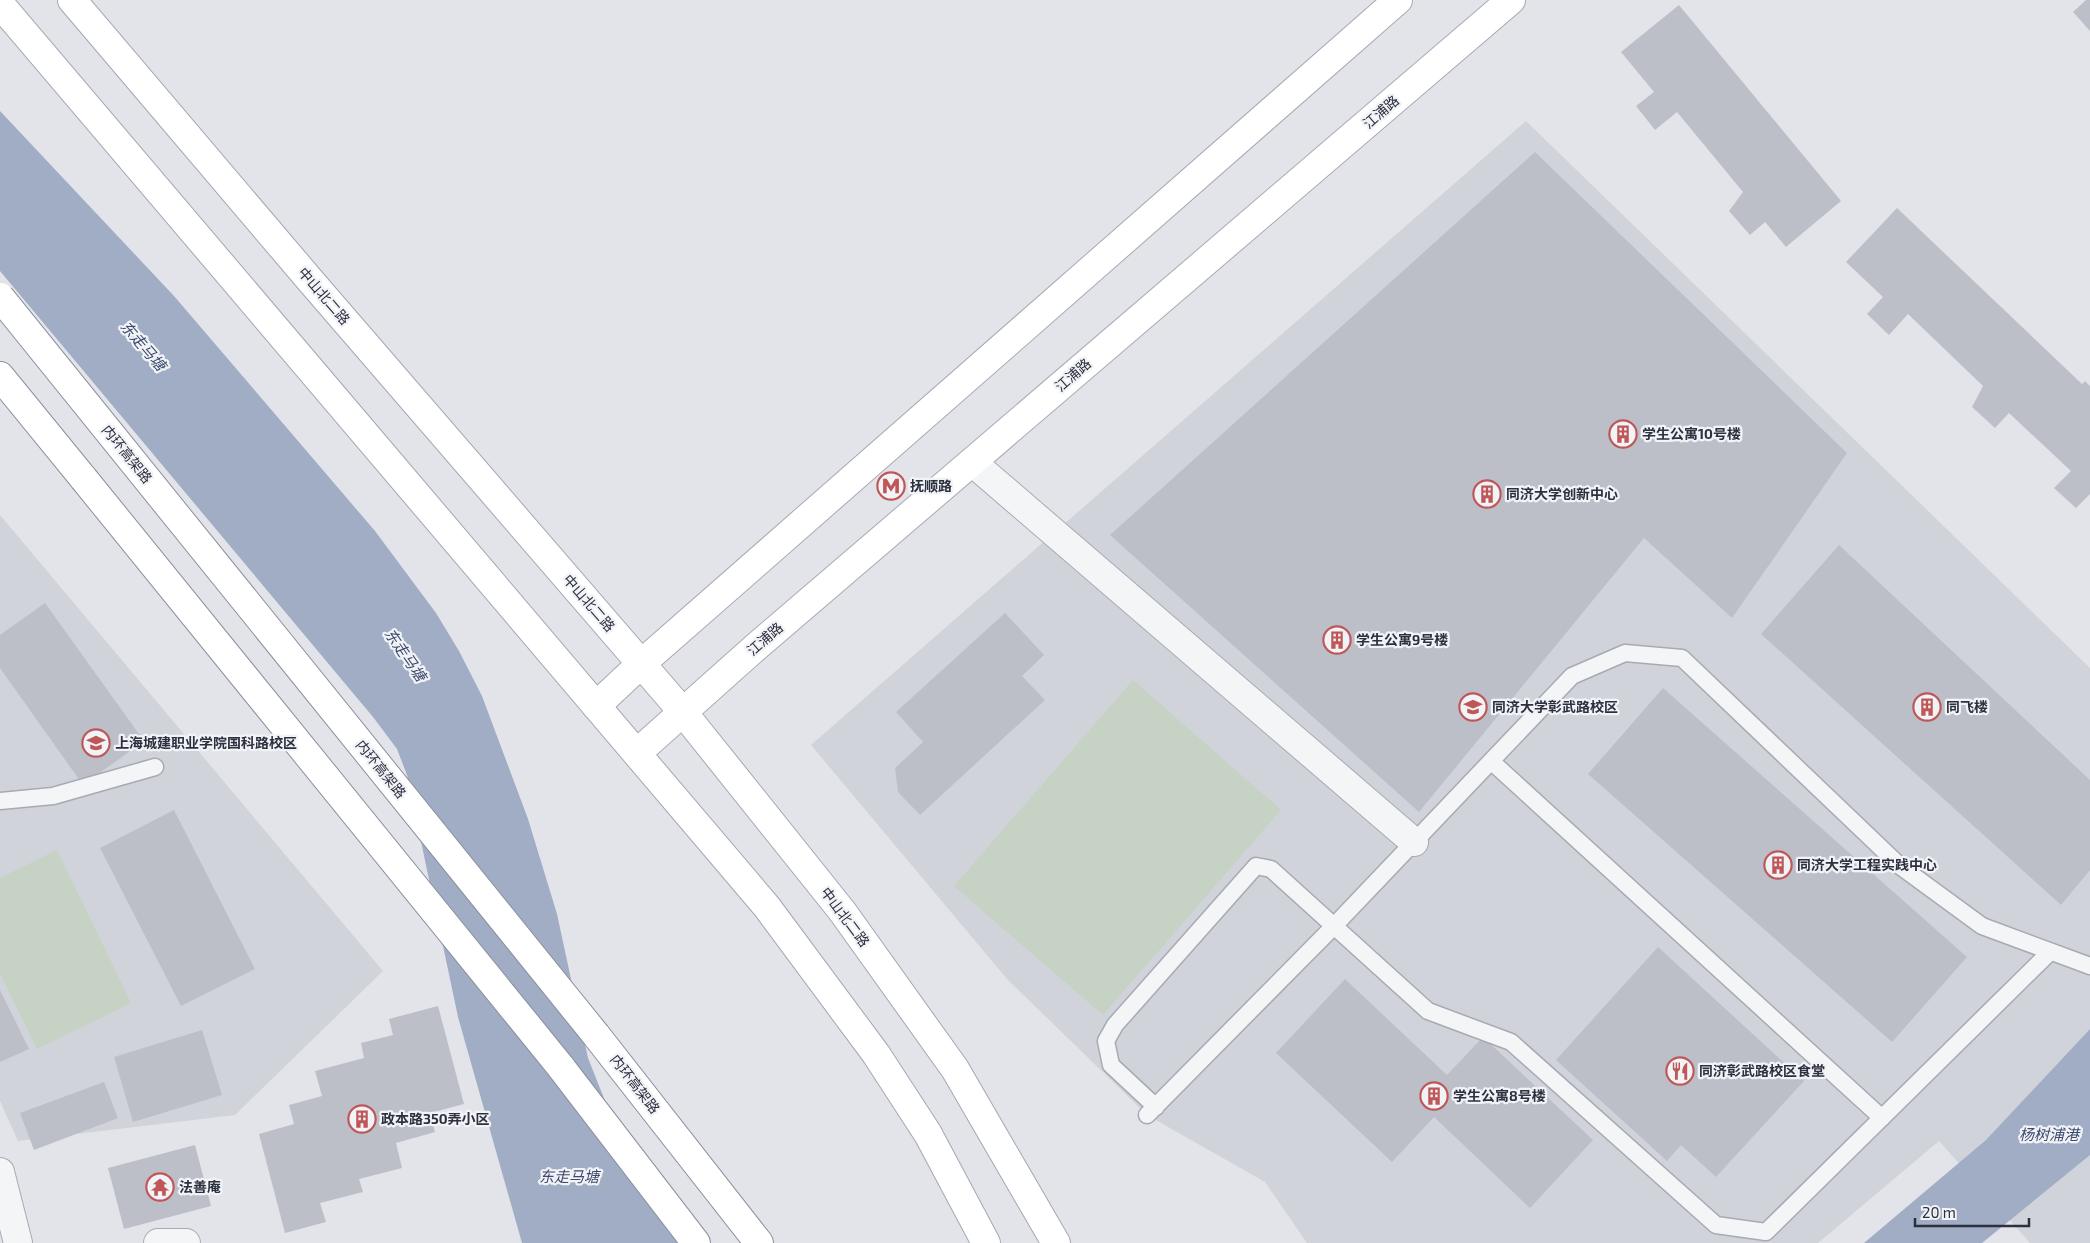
<svg xmlns="http://www.w3.org/2000/svg" width="2090" height="1243" viewBox="0 0 2090 1243" font-family="'Exo 2','Noto Sans SC',sans-serif">
	<style>
		.built { fill: #d0d3da }
		.green { fill: #c6d2c4 }
		.water { fill: #a1adc4 }
		.building { fill: #bdbfc8 }
		.lines { fill: none; stroke-linecap: round; stroke-linejoin: round }
		.service-casing { stroke: #a8aab3; stroke-width: 19 }
		.minor-casing { stroke: #a8aab3; stroke-width: 30 }
		.secondary-casing { stroke: #a8aab3; stroke-width: 30 }
		.primary-casing { stroke: #a3a7b3; stroke-width: 30 }
		.trunk-casing { stroke: #8b909e; stroke-width: 30 }
		.service { stroke: #f4f5f7; stroke-width: 16 }
		.minor { stroke: #f4f5f7; stroke-width: 28 }
		.secondary { stroke: #fff; stroke-width: 28 }
		.primary { stroke: #fff; stroke-width: 28 }
		.trunk { stroke: #fff; stroke-width: 28 }
		.trunk-bridge-casing { stroke: #8b909e; stroke-width: 30; stroke-linecap: butt }
		.trunk-bridge { stroke: #fff; stroke-width: 28 }
		.labels { text-anchor: middle; stroke-width: 4.5; stroke-linejoin: round; paint-order: stroke }
		.street-label { font-size: 14px; fill: #2c303f; stroke: #f1f3f6 }
		.poi-label { font-size: 14px; font-weight: bold; fill: #2c303f; stroke: #f1f3f6; text-anchor: start }
		.water-label { font-size: 15px; font-style: italic; fill: #3b4a6e; stroke: #f1f3f6 }
	</style>
	<rect width="100%" height="100%" fill="#e2e4e9"/>
	<path class="built" d="M 1526,121 L 2090,668 L 2090,1243 L 2030,1243 L 1939,1141 L 1818,1243 L 1307,1243 L 1265,1182 L 1147,1115 L 1007,979 L 811,745 Z
		M 0,515 L 383,971 L 235,1115 L 18,1141 L 0,1101 Z"/>
	<path class="green" d="M 1133,680 L 1281,810 L 1103,1015 L 954,886 Z
		M 57,850 L 131,1003 L 37,1049 L 0,973 L 0,878 Z"/>
	<path class="water" d="M 0,111 L 174,296 L 375,531 L 436,613 L 459,651 L 482,696 L 528,819 L 557,914 L 588,1058 L 611,1116 L 681,1243 L 522,1243 L 458,1017 L 407,775 L 397,749 L 373,717 L 0,271 Z
		M 2090,1029 L 2090,1155 L 1982,1243 L 1864,1243 L 1986,1140 Z"/>
	<path class="building" d="M 2086,0 L 2090,0 L 2090,31 L 2073,12 Z
		M 1679,5 L 1841,201 L 1786,247 L 1765,222 L 1750,235 L 1729,211 L 1743,192 L 1677,112 L 1655,130 L 1636,106 L 1654,92 L 1621,52 Z
		M 1535,152 L 1847,453 L 1732,618 L 1644,538 L 1419,812 L 1110,535 Z
		M 1897,208 L 2082,384 L 2085,381 L 2090,386 L 2090,494 L 2076,508 L 2054,488 L 2071,471 L 2009,413 L 1995,428 L 1972,407 L 1983,386 L 1908,314 L 1889,335 L 1867,314 L 1883,297 L 1846,262 Z
		M 1839,545 L 2090,780 L 2090,870 L 2061,905 L 1761,634 Z
		M 45,603 L 144,741 L 83,785 L 0,668 L 0,635 Z
		M 1005,613 L 1044,655 L 1022,676 L 1045,700 L 920,815 L 898,792 L 895,768 L 923,742 L 896,712 Z
		M 1663,688 L 1967,957 L 1892,1042 L 1588,774 Z
		M 174,810 L 255,969 L 181,1006 L 100,848 Z
		M 1658,947 L 1804,1081 L 1716,1177 L 1681,1145 L 1667,1161 L 1556,1060 Z
		M 1345,979 L 1447,1075 L 1483,1037 L 1593,1140 L 1530,1208 L 1434,1117 L 1392,1162 L 1276,1053 Z
		M 0,990 L 29,1049 L 0,1062 Z
		M 438,1006 L 464,1104 L 430,1113 L 435,1132 L 396,1143 L 402,1168 L 359,1179 L 363,1192 L 320,1203 L 326,1222 L 285,1233 L 259,1134 L 294,1124 L 289,1105 L 322,1096 L 315,1071 L 364,1058 L 361,1043 L 393,1035 L 389,1019 Z
		M 202,1030 L 222,1095 L 133,1122 L 114,1057 Z
		M 104,1082 L 118,1118 L 34,1150 L 20,1113 Z
		M 195,1145 L 211,1206 L 124,1229 L 108,1168 Z"/>
	<g class="lines">
		<g class="service-casing">
			<path id="service" d="M 1491,761 L 1882,1118
				M 0,801 L 53,796 L 155,767
				M 1156,1107 L 1111,1065 L 1106,1041 L 1115,1025 L 1256,866 L 1271,869 L 1428,1011 L 1511,1042 L 1716,1225 L 1766,1232 L 2050,952
				M 1147,1115 L 1334,926 L 1572,676 L 1625,653 L 1682,658 L 1900,866 L 1982,926 L 2090,966"/>
		</g>
		<g class="minor-casing">
			<path id="minor" d="M 972,462 L 1414,842
				M 0,1172 L 18,1243
				M 158,1243 L 186,1243"/>
		</g>
		<g class="secondary-casing">
			<path id="secondary" d="M 596,706 L 642,663 L 1398,0
				M 637,753 L 757,646 L 1511,0"/>
		</g>
		<g class="primary-casing">
			<path id="primary" d="M 72,0 L 309,279 L 682,711 L 842,911 L 955,1069 L 1056,1243
				M 0,4 L 767,907 L 876,1054 L 928,1134 L 986,1243"/>
		</g>
		<g class="trunk-casing">
			<path id="trunk" d="M 0,376 L 84,479
				M 596,1035 L 759,1243
				M 560,1066 L 696,1243"/>
		</g>
		<use href="#service" class="service"/>
		<use href="#minor" class="minor"/>
		<use href="#secondary" class="secondary"/>
		<use href="#primary" class="primary"/>
		<use href="#trunk" class="trunk"/>
		<g class="trunk-bridge-casing">
			<path id="trunk-bridge" d="M 0,297 L 596,1035
				M 84,479 L 560,1066"/>
		</g>
		<use href="#trunk-bridge" class="trunk-bridge"/>
	</g>
	<defs>
		<g id="building-ring" transform="scale(1.4375)"><circle r="9.5" fill="#f1f3f6" stroke="#bf5657" stroke-width="1.5"/><path d="M-4-6H4V6H1V3H-1V6H-4ZM-2.5-4.3h1.7v1.8h-1.7ZM.8-4.3h1.7v1.8H.8ZM-2.5-1h1.7V.8h-1.7ZM.8-1h1.7V.8H.8Z" fill="#bf5657"/></g>
		<g id="metro-ring" transform="scale(1.4375)"><circle r="9.5" fill="#f1f3f6" stroke="#bf5657" stroke-width="1.5"/><path d="M-5.5 5V-5H-3L0 0L3-5H5.5V5H3V-.5L0 4L-3-.5V5Z" fill="#bf5657"/></g>
		<g id="university-ring" transform="scale(1.4375)"><circle r="9.5" fill="#f1f3f6" stroke="#bf5657" stroke-width="1.5"/><path d="M0-5L7-2L0 1L-7-2ZM-4 1L0 2.5L4 1V4Q0 6-4 4Z" fill="#bf5657"/></g>
		<g id="school-ring" transform="scale(1.4375)"><circle r="9.5" fill="#f1f3f6" stroke="#bf5657" stroke-width="1.5"/><path d="M0-5L7-2L0 1L-7-2ZM-4 1L0 2.5L4 1V4Q0 6-4 4Z" fill="#bf5657"/></g>
		<g id="restaurant-ring" transform="scale(1.4375)"><circle r="9.5" fill="#f1f3f6" stroke="#bf5657" stroke-width="1.5"/><path d="M-5-6h1v4h1v-4h1v4h1v-4h1v5L-1.5 .5V6h-2V.5L-5-1ZM5-6V6H3V1.5H1.5Q1.5-4 5-6Z" fill="#bf5657"/></g>
		<g id="temple-ring" transform="scale(1.4375)"><circle r="9.5" fill="#f1f3f6" stroke="#bf5657" stroke-width="1.5"/><path d="M0-6L5-2H3V0L6.5 2.5H4V6H1.5V3h-3V6H-4V2.5H-6.5L-3 0V-2H-5Z" fill="#bf5657"/></g>
	</defs>
	<g fill-rule="evenodd">
		<use href="#building-ring" x="1623" y="434"/>
		<use href="#metro-ring" x="891" y="486"/>
		<use href="#building-ring" x="1487" y="494"/>
		<use href="#building-ring" x="1337" y="640"/>
		<use href="#university-ring" x="1473" y="707"/>
		<use href="#building-ring" x="1927" y="707"/>
		<use href="#school-ring" x="96" y="743"/>
		<use href="#building-ring" x="1778" y="865"/>
		<use href="#restaurant-ring" x="1680" y="1071"/>
		<use href="#building-ring" x="1434" y="1096"/>
		<use href="#building-ring" x="362" y="1119"/>
		<use href="#temple-ring" x="160" y="1187"/>
	</g>
	<g class="labels">
		<g class="street-label">
			<text transform="translate(1381 112) rotate(-41)" y="5">江浦路</text>
			<text transform="translate(324 296) rotate(49)" y="5">中山北二路</text>
			<text transform="translate(1073 375) rotate(-41)" y="5">江浦路</text>
			<text transform="translate(127 454) rotate(51)" y="5">内环高架路</text>
			<text transform="translate(589 603) rotate(49)" y="5">中山北二路</text>
			<text transform="translate(765 639) rotate(-41)" y="5">江浦路</text>
			<text transform="translate(381 769) rotate(51)" y="5">内环高架路</text>
			<text transform="translate(845 917) rotate(53)" y="5">中山北二路</text>
			<text transform="translate(635 1084) rotate(52)" y="5">内环高架路</text>
		</g>
		<g class="poi-label">
			<text x="1642" y="439">学生公寓10号楼</text>
			<text x="910" y="491">抚顺路</text>
			<text x="1506" y="499">同济大学创新中心</text>
			<text x="1356" y="645">学生公寓9号楼</text>
			<text x="1492" y="712">同济大学彰武路校区</text>
			<text x="1946" y="712">同飞楼</text>
			<text x="115" y="748">上海城建职业学院国科路校区</text>
			<text x="1797" y="870">同济大学工程实践中心</text>
			<text x="1699" y="1076">同济彰武路校区食堂</text>
			<text x="1453" y="1101">学生公寓8号楼</text>
			<text x="381" y="1124">政本路350弄小区</text>
			<text x="179" y="1192">法善庵</text>
		</g>
		<g class="water-label">
			<text transform="translate(143 346) rotate(49)" y="5">东走马塘</text>
			<text transform="translate(405 655) rotate(55)" y="5">东走马塘</text>
			<text x="2049" y="1140">杨树浦港</text>
			<text x="569" y="1182">东走马塘</text>
		</g>
	</g>
	<path d="M1915 1218v8h114v-8" fill="none" stroke="#2c303f" stroke-width="2.5"/>
	<text x="1922" y="1218" font-size="15" fill="#2c303f" stroke="#f1f3f6" stroke-width="4" paint-order="stroke">20 m</text>
</svg>
